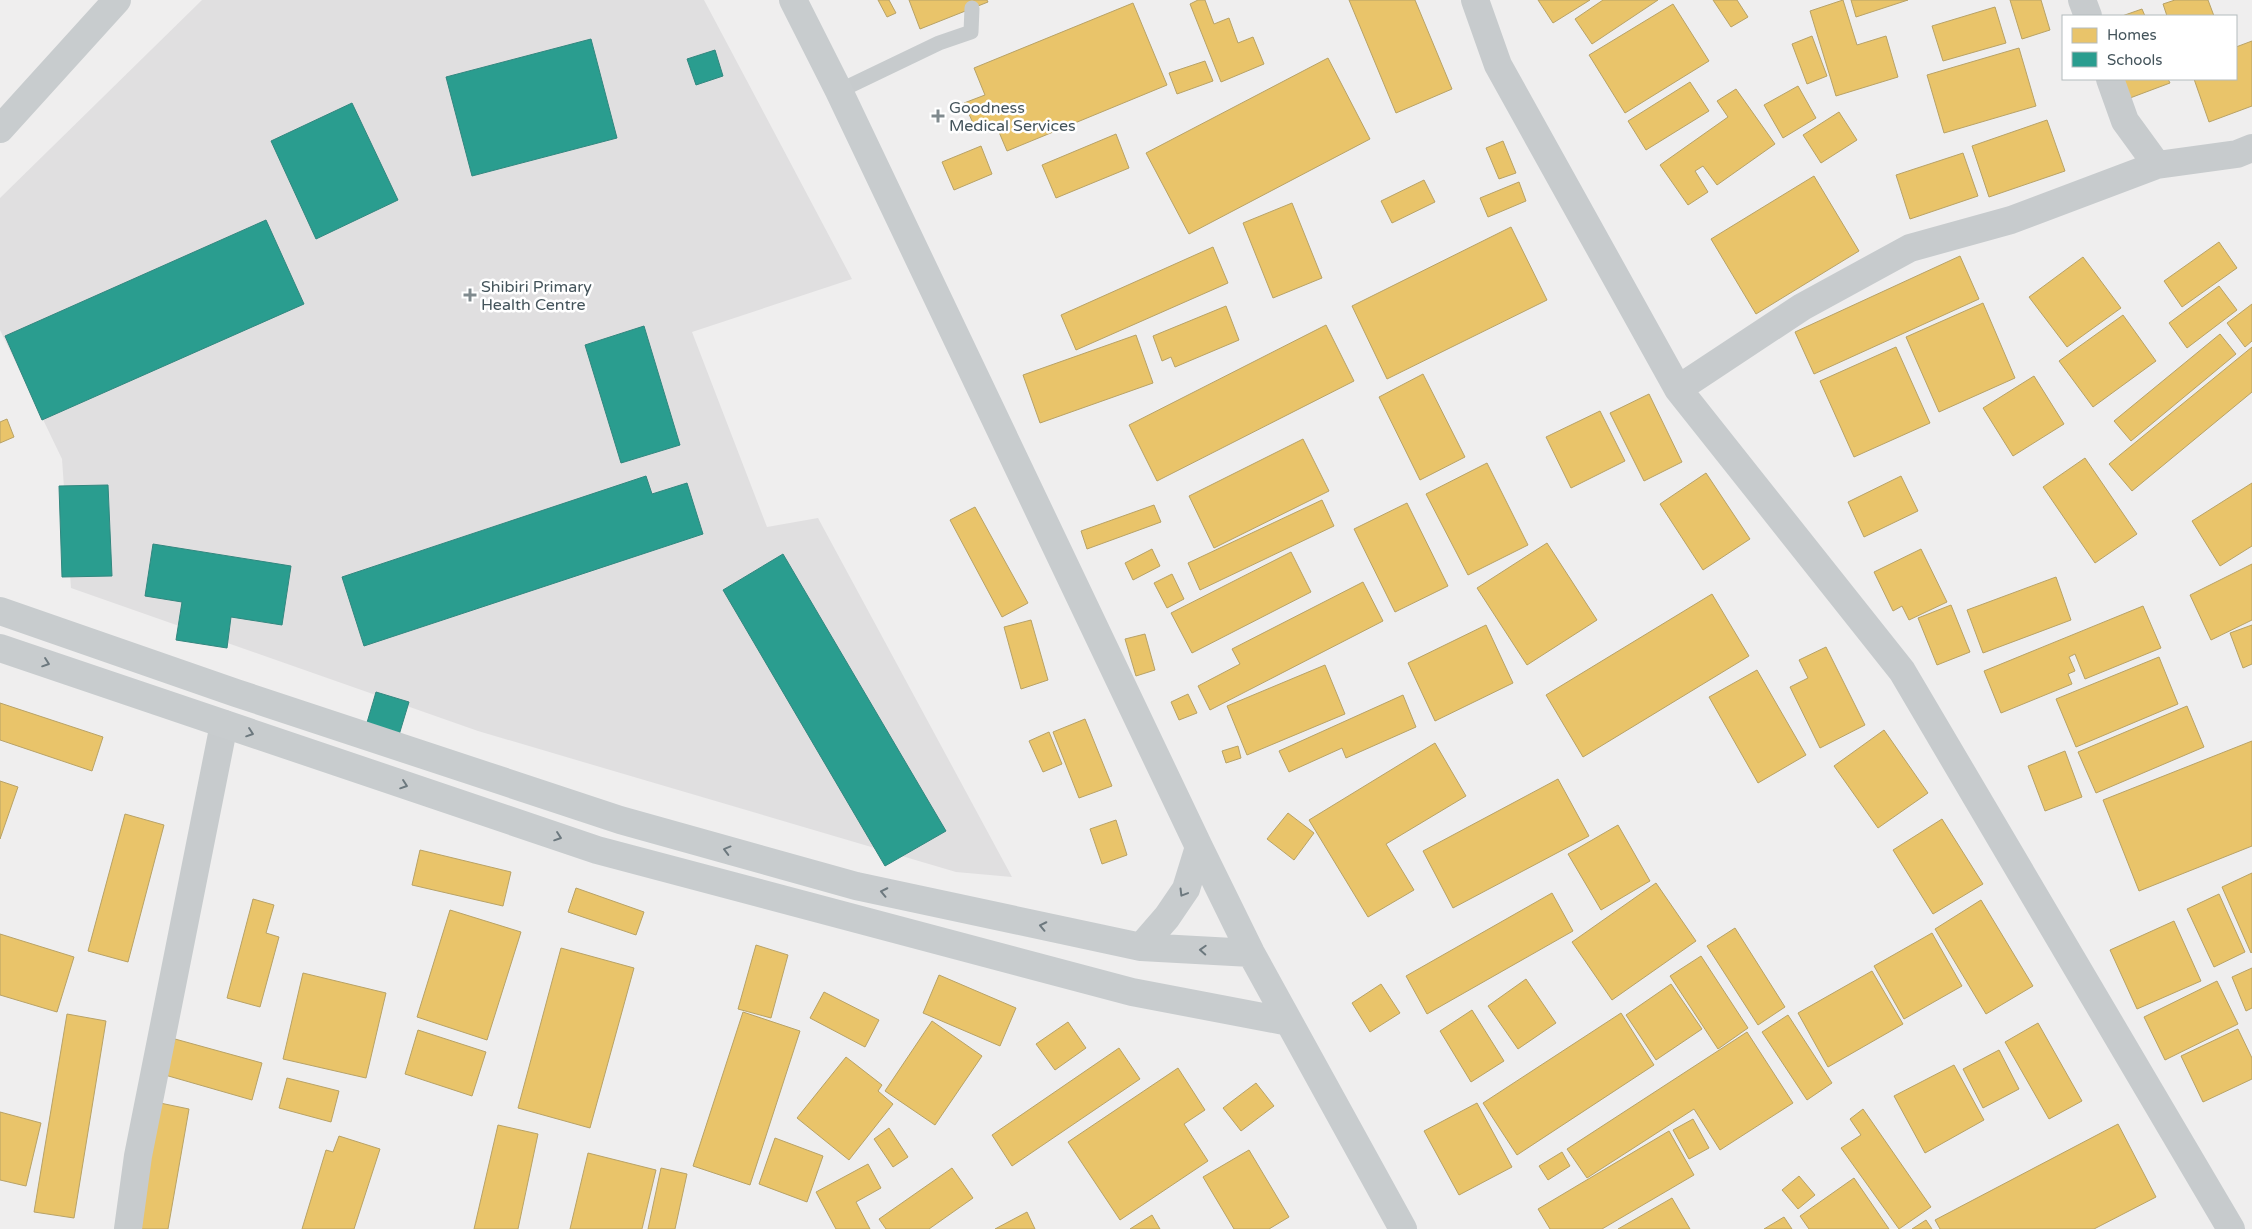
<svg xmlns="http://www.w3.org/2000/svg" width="2252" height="1229" viewBox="0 0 2252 1229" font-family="'Varela Round',sans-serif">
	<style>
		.education { fill: #e0dfe0 }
		.homes { fill: #e9c46a; stroke: #b8a266 }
		.schools { fill: #2a9d8f; stroke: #32877f }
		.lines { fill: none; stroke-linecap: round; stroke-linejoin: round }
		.lane { stroke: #c7cbcd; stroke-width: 15 }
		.street { stroke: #c7cbcd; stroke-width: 28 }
		.secondary { stroke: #c8ccce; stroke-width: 28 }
		.oneway { stroke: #6c787e }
		.poi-dot { fill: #808a8e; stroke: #fff; stroke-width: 2 }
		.labels { text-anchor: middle; stroke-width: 5; stroke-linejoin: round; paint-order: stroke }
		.poi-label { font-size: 16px; fill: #44545b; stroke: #fff; text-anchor: start }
	</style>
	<rect width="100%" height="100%" fill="#efeeee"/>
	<path class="education" d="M 202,0 L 704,0 L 852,279 L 692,332 L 767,527 L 818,518 L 1012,877 L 956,872 L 478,731 L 71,588 L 62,459 L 0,330 L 0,198 Z"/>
	<path class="homes" d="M 878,0 L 889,0 L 896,13 L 887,17 Z
		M 909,0 L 987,0 L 988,2 L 920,29 Z
		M 1198,0 L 1205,0 L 1214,24 L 1229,18 L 1238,43 L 1253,37 L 1264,64 L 1221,82 L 1190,4 Z
		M 1349,0 L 1415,0 L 1452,89 L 1396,113 Z
		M 1538,0 L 1590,0 L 1553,23 Z
		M 1603,0 L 1658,0 L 1592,44 L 1575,19 Z
		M 1713,0 L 1737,0 L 1748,17 L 1731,27 Z
		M 1843,0 L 1857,45 L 1886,36 L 1898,77 L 1836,96 L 1810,11 Z
		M 1851,0 L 1908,0 L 1856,17 Z
		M 2010,0 L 2041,0 L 2050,30 L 2022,39 Z
		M 2175,0 L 2208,0 L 2214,16 L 2167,16 L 2163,4 Z
		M 1133,3 L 1167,85 L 1007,151 L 996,125 L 977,132 L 964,103 L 985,95 L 974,68 Z
		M 1673,4 L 1709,61 L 1625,113 L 1589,55 Z
		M 1995,7 L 2006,43 L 1943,61 L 1932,26 Z
		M 2142,9 L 2145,16 L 2122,16 Z
		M 1812,36 L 1827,76 L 1807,84 L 1792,44 Z
		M 2252,41 L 2252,106 L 2209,122 L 2194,79 L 2236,79 L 2236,47 Z
		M 2019,48 L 2036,106 L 1944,133 L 1927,75 Z
		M 1328,58 L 1370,139 L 1189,234 L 1146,153 Z
		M 1205,61 L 1213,81 L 1177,94 L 1169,73 Z
		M 2123,79 L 2168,79 L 2170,83 L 2130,98 Z
		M 1690,82 L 1709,111 L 1646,150 L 1628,121 Z
		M 1798,86 L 1816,118 L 1783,138 L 1764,105 Z
		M 1736,89 L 1775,144 L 1717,185 L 1703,166 L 1695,171 L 1708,192 L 1688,205 L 1660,165 L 1728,117 L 1717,101 Z
		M 1839,112 L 1857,140 L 1821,163 L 1803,135 Z
		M 2047,120 L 2065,171 L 1989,197 L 1972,146 Z
		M 1116,134 L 1129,168 L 1056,198 L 1042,165 Z
		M 1503,141 L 1516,173 L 1499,179 L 1486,148 Z
		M 981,146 L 992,174 L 954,190 L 942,162 Z
		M 1963,153 L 1978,196 L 1910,219 L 1896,175 Z
		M 1814,176 L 1859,251 L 1756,314 L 1711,239 Z
		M 1424,180 L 1435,202 L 1392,223 L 1381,201 Z
		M 1519,182 L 1526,201 L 1488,217 L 1480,198 Z
		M 1292,203 L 1322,278 L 1273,298 L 1243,223 Z
		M 1511,227 L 1547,300 L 1387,379 L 1352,306 Z
		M 2219,242 L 2237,268 L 2182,307 L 2164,281 Z
		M 1213,247 L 1228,283 L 1076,350 L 1061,315 Z
		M 1960,256 L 1979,299 L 1814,374 L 1795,332 Z
		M 2083,257 L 2121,308 L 2067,347 L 2029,297 Z
		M 2219,286 L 2237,310 L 2187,348 L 2169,323 Z
		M 1983,303 L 2015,378 L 1939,412 L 1906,337 Z
		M 2252,304 L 2252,341 L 2245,347 L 2227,323 Z
		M 1226,306 L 1239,340 L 1175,367 L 1171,357 L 1162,361 L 1153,336 Z
		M 2123,315 L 2156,361 L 2093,407 L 2059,361 Z
		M 1326,325 L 1354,381 L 1157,481 L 1129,425 Z
		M 2220,334 L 2236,354 L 2131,441 L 2114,421 Z
		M 1136,335 L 1153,383 L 1040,423 L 1023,375 Z
		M 1896,347 L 1930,423 L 1854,457 L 1820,381 Z
		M 2252,347 L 2252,392 L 2132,491 L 2109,464 Z
		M 1423,374 L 1465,457 L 1420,480 L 1379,397 Z
		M 2034,376 L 2064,424 L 2013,456 L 1983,408 Z
		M 1649,394 L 1682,462 L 1644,481 L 1610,413 Z
		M 1600,411 L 1625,461 L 1571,488 L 1546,437 Z
		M 7,419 L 14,437 L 0,443 L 0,422 Z
		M 1303,439 L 1329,491 L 1214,548 L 1189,496 Z
		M 2085,458 L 2137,534 L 2095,563 L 2043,487 Z
		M 1487,463 L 1528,545 L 1468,575 L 1426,494 Z
		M 1706,473 L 1750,539 L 1703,570 L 1660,504 Z
		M 1901,476 L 1918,511 L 1864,537 L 1848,502 Z
		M 2252,483 L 2252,546 L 2220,566 L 2192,521 Z
		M 1322,500 L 1334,526 L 1200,590 L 1188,563 Z
		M 1407,503 L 1448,586 L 1395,612 L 1354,529 Z
		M 1154,505 L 1161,522 L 1087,549 L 1081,531 Z
		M 975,507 L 1028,603 L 1002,617 L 950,520 Z
		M 1547,543 L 1597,620 L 1527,665 L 1477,588 Z
		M 1152,549 L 1160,566 L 1133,580 L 1125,563 Z
		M 1921,549 L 1947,602 L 1909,620 L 1902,606 L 1893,611 L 1874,572 Z
		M 1291,552 L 1311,592 L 1192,653 L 1171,613 Z
		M 2252,564 L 2252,620 L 2211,640 L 2190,595 Z
		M 1172,574 L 1184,599 L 1167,608 L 1154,583 Z
		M 2056,577 L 2071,620 L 1983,653 L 1967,610 Z
		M 1363,582 L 1383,621 L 1210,710 L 1198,686 L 1240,664 L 1232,649 Z
		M 1712,594 L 1749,656 L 1583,757 L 1546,695 Z
		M 1951,605 L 1970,652 L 1937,665 L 1918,618 Z
		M 2143,606 L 2161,648 L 2085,679 L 2075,654 L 2069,657 L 2075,671 L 2068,674 L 2072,684 L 2001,713 L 1984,671 Z
		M 1031,620 L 1048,680 L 1021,689 L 1004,627 Z
		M 1486,625 L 1513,683 L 1435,721 L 1408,663 Z
		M 2252,625 L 2252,664 L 2243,668 L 2230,633 Z
		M 1145,634 L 1155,670 L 1136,676 L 1125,639 Z
		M 1826,647 L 1865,725 L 1820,748 L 1790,687 L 1808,678 L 1799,660 Z
		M 2159,657 L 2178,704 L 2076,747 L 2056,699 Z
		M 1325,665 L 1345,714 L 1247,755 L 1227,706 Z
		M 1757,670 L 1806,755 L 1758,783 L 1709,697 Z
		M 1188,694 L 1197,713 L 1179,720 L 1171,702 Z
		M 1403,695 L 1416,727 L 1346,758 L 1342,748 L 1289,772 L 1279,751 Z
		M 0,703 L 103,737 L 92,771 L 0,740 Z
		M 2187,706 L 2204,747 L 2096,793 L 2078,752 Z
		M 1085,719 L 1112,786 L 1079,798 L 1053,732 Z
		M 1884,730 L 1928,793 L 1878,828 L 1834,766 Z
		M 1049,732 L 1062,764 L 1043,772 L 1029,741 Z
		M 2252,741 L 2252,846 L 2139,891 L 2103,800 Z
		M 1435,743 L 1466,796 L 1386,844 L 1414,890 L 1368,917 L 1309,820 Z
		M 1238,746 L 1241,758 L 1226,763 L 1222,751 Z
		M 2065,751 L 2082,797 L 2045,811 L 2028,766 Z
		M 1558,779 L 1589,836 L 1453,908 L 1423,851 Z
		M 0,781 L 18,787 L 0,839 Z
		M 1288,813 L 1314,833 L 1294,860 L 1267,839 Z
		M 125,814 L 164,825 L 128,962 L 88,951 Z
		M 1942,819 L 1983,884 L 1933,914 L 1893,850 Z
		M 1116,820 L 1127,855 L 1102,864 L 1090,829 Z
		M 1618,825 L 1650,881 L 1601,910 L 1568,854 Z
		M 420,850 L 511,872 L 503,906 L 412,885 Z
		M 2252,873 L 2252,952 L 2251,953 L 2222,887 Z
		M 1656,883 L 1696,941 L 1612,1000 L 1572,942 Z
		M 576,888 L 644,912 L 636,935 L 568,912 Z
		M 1552,893 L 1573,931 L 1427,1014 L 1406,976 Z
		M 2219,894 L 2245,952 L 2214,967 L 2187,909 Z
		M 253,899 L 274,905 L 266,933 L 279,937 L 260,1007 L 227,998 Z
		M 1981,900 L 2033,986 L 1986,1014 L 1935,929 Z
		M 450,910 L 521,932 L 487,1040 L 417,1017 Z
		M 2174,921 L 2201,981 L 2137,1009 L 2110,950 Z
		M 1735,928 L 1785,1007 L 1758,1025 L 1707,946 Z
		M 1932,933 L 1962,986 L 1904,1019 L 1874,966 Z
		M 0,934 L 74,957 L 57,1012 L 0,995 Z
		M 756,945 L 788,955 L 771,1018 L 738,1009 Z
		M 561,948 L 634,968 L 590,1128 L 518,1108 Z
		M 1701,956 L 1748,1028 L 1718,1049 L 1670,976 Z
		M 2252,968 L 2252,1008 L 2246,1011 L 2232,977 Z
		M 1872,971 L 1903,1024 L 1828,1067 L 1798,1013 Z
		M 303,973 L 386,993 L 366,1078 L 283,1059 Z
		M 939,975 L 1016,1008 L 1000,1046 L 923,1013 Z
		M 1526,979 L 1556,1023 L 1518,1049 L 1488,1006 Z
		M 2217,981 L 2238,1024 L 2165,1060 L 2144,1017 Z
		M 1381,984 L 1400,1013 L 1370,1032 L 1352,1003 Z
		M 1671,984 L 1702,1029 L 1656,1060 L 1626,1015 Z
		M 824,992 L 879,1020 L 865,1047 L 810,1018 Z
		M 1472,1010 L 1504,1061 L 1471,1082 L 1440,1031 Z
		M 743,1012 L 800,1031 L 750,1185 L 693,1166 Z
		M 1621,1013 L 1654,1065 L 1517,1155 L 1483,1103 Z
		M 67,1014 L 106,1021 L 74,1218 L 34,1212 Z
		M 1788,1015 L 1832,1083 L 1807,1100 L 1762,1032 Z
		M 932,1021 L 982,1056 L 935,1125 L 885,1091 Z
		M 1068,1022 L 1086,1048 L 1055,1070 L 1036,1044 Z
		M 2038,1023 L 2082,1101 L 2049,1119 L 2005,1042 Z
		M 2238,1029 L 2252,1058 L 2252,1079 L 2203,1102 L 2181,1056 Z
		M 418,1030 L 486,1052 L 472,1096 L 405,1074 Z
		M 1747,1032 L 1793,1103 L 1720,1150 L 1694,1109 L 1587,1178 L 1567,1149 Z
		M 175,1039 L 262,1063 L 252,1100 L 165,1075 Z
		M 1119,1048 L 1140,1079 L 1012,1166 L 992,1135 Z
		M 1999,1050 L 2019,1089 L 1983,1108 L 1963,1069 Z
		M 846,1057 L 882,1085 L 878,1091 L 893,1104 L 849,1160 L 797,1118 Z
		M 1954,1065 L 1984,1120 L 1925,1153 L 1894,1096 Z
		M 1178,1068 L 1205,1110 L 1184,1124 L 1208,1161 L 1120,1220 L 1068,1142 Z
		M 287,1078 L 339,1091 L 331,1122 L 279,1108 Z
		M 1256,1083 L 1274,1106 L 1241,1131 L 1223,1108 Z
		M 160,1103 L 189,1109 L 168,1229 L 138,1229 Z
		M 1477,1103 L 1512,1167 L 1459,1195 L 1424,1131 Z
		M 1863,1109 L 1931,1207 L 1899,1229 L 1841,1148 L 1861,1135 L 1850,1119 Z
		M 0,1112 L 41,1123 L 26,1186 L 0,1180 Z
		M 1693,1119 L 1709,1148 L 1689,1159 L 1673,1130 Z
		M 2118,1124 L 2156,1197 L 2094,1229 L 1940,1229 L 1935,1220 Z
		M 498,1125 L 538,1134 L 518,1229 L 474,1229 Z
		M 889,1128 L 908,1157 L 893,1167 L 874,1139 Z
		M 1669,1131 L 1694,1175 L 1602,1229 L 1550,1229 L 1538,1209 Z
		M 339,1136 L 380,1149 L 354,1229 L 302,1229 L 326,1150 L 333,1152 Z
		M 775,1138 L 823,1156 L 807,1202 L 759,1184 Z
		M 1249,1150 L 1289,1217 L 1269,1229 L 1234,1229 L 1203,1177 Z
		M 1562,1152 L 1570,1166 L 1548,1180 L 1539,1166 Z
		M 588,1153 L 656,1170 L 642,1229 L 570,1229 Z
		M 868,1164 L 881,1188 L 856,1202 L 870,1229 L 836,1229 L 816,1192 Z
		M 661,1168 L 687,1174 L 675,1229 L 648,1229 Z
		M 952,1168 L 973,1198 L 929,1229 L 886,1229 L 879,1219 Z
		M 1799,1176 L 1815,1195 L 1798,1209 L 1782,1190 Z
		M 1854,1178 L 1889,1229 L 1809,1229 L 1800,1216 Z
		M 1672,1198 L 1690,1229 L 1618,1229 Z
		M 1027,1212 L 1035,1229 L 995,1229 Z
		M 1152,1215 L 1160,1229 L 1130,1229 Z
		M 1784,1217 L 1792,1229 L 1764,1229 Z
		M 1926,1220 L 1932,1229 L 1912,1229 Z"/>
	<path class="schools" d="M 591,39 L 617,138 L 472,176 L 446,77 Z
		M 715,50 L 723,76 L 696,85 L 687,59 Z
		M 352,103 L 398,200 L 316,239 L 271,141 Z
		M 266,220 L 304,304 L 42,420 L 5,336 Z
		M 644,326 L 680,445 L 621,463 L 585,345 Z
		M 646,476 L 652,494 L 687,483 L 703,534 L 364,646 L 342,577 Z
		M 108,485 L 112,576 L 62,577 L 59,486 Z
		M 153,544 L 291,566 L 282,625 L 231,617 L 227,648 L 176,640 L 182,602 L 145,596 Z
		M 783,554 L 946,831 L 885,866 L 723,590 Z
		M 376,692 L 409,702 L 399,735 L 366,726 Z"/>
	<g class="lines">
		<path class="lane" d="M 839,91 L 939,43 L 971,32 L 972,8"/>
		<path class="street" d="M 1475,0 L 1498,65 L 1678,389 L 1902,671 L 2231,1229
			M 2082,0 L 2088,16
			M 2110,79 L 2125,121 L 2157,165
			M 1678,389 L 1802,307 L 1910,248 L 2011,220 L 2157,165 L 2237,154 L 2252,148
			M 128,1229 L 138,1156 L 224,724"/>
		<path class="secondary" d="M 793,0 L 839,91 L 1199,847 L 1251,953 L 1403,1229
			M 0,129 L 117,0
			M 0,611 L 236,693 L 620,820 L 856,886 L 1141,947 L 1251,953
			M 0,648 L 597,850 L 1132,992 L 1289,1022
			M 1141,947 L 1167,917 L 1186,889 L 1199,847"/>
	</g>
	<defs><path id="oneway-chevron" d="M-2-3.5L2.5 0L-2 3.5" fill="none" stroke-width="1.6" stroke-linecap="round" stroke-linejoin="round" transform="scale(1.25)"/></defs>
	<g class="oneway">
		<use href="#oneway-chevron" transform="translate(46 663) rotate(19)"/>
		<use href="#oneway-chevron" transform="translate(250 733) rotate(19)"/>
		<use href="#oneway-chevron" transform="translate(404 785) rotate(19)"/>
		<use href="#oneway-chevron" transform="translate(558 837) rotate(19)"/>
		<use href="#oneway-chevron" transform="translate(727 850) rotate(-165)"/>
		<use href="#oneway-chevron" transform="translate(884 892) rotate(-168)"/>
		<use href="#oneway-chevron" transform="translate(1183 893) rotate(121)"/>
		<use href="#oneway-chevron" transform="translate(1043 926) rotate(-168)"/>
		<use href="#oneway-chevron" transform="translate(1203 950) rotate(-177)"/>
	</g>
	<g class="poi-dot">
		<path d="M935.5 108.5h5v5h5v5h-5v5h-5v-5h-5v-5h5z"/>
		<path d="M467.5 287.5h5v5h5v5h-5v5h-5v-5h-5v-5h5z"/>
	</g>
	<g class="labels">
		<g class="poi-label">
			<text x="949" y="113">Goodness<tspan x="949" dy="18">Medical Services</tspan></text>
			<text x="481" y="292">Shibiri Primary<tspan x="481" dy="18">Health Centre</tspan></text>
		</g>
	</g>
	<rect x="2062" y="15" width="175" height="65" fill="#ffffff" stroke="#b4bbbd"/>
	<rect x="2072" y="28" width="25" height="15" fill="#e9c46a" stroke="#b4bbbd"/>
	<text x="2107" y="40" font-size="15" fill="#44545b">Homes</text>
	<rect x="2072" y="52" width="25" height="15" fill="#2a9d8f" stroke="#b4bbbd"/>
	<text x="2107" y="65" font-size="15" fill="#44545b">Schools</text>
</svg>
